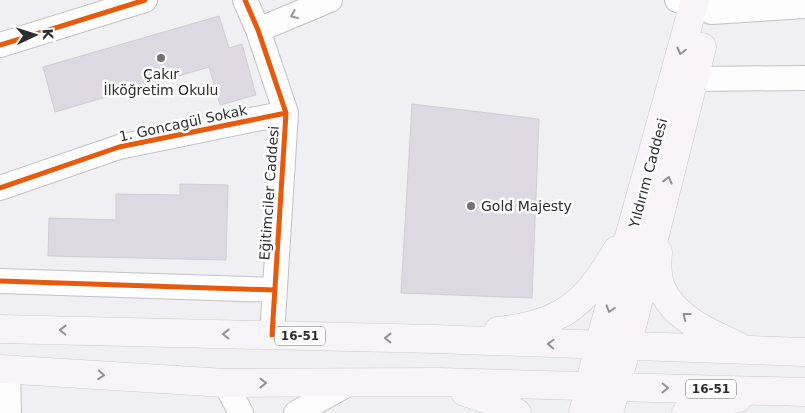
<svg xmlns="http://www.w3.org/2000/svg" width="805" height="413" viewBox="0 0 805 413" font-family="'DejaVu Sans',sans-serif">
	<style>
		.building { fill: #dcd9e2; stroke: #cfced0 }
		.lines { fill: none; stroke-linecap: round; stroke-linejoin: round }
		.minor-casing { stroke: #c3c2c4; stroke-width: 26 }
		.major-casing { stroke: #cbcbcc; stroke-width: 29 }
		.minor { stroke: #fdfdfd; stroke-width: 24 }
		.major { stroke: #f7f5f8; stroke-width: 28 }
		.cycleway-casing { stroke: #fff; stroke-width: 8 }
		.cycleway { stroke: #e8590c; stroke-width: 5 }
		.oneway { stroke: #959496 }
		.oneway2 { stroke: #929093 }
		.poi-dot { fill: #717072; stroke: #fff; stroke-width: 2 }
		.labels { text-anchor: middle; stroke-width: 5; stroke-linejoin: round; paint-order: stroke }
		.shield { fill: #fff; stroke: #6c6b6d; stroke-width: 1 }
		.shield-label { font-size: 12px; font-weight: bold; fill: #2d2c2e }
		.poi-label { font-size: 14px; fill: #2d2c2e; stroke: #fff }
		.street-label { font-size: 14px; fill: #2d2c2e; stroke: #fff }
	</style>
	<rect width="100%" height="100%" fill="#f0eff1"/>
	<path class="building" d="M 219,16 L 229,48 L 242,44 L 256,95 L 220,105 L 209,67 L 55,112 L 43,67 Z
		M 412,104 L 539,119 L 532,298 L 401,293 Z
		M 180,184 L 228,185 L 226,260 L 48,256 L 49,218 L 116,220 L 116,194 L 180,195 Z"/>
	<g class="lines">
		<g class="minor-casing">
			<path id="minor" d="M 245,0 L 258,30 L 286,113 L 272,335
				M 677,0 L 694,4
				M 711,12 L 805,6
				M 258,30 L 330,0
				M 0,45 L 145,0
				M 693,79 L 805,78
				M 0,188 L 119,147 L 286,113
				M 0,281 L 275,290
				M 8,369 L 9,413
				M 225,383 L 241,413
				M 296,413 L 350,383"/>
		</g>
		<g class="major-casing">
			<path id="major" d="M 658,252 C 657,263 657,277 661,287 C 673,318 710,333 738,346
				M 0,329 L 435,339 L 805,352
				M 498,331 C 563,323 584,306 617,250
				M 0,369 L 225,383 L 438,382 L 805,392
				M 465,392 L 500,404 L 517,413
				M 583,413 L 599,345 L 695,0
				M 609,413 L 627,346 L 702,47
				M 686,413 L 712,404 L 738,398"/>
		</g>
		<use href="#minor" class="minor"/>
		<use href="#major" class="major"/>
		<g class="cycleway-casing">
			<path id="cycleway" d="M 245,0 L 258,30 L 286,113 L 272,335
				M 0,45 L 145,0
				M 0,188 L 119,147 L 286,113
				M 0,281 L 275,290"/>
		</g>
		<use href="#cycleway" class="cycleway"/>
	</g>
	<defs><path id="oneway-chevron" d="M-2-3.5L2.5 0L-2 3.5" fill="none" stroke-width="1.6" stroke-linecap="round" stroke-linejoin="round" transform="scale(1.25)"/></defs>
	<use class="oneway" href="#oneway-chevron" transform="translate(294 15) rotate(158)"/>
	<g class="oneway2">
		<use href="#oneway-chevron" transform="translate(681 51) rotate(105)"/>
		<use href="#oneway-chevron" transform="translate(668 180) rotate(-76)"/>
		<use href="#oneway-chevron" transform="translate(610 309) rotate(106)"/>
		<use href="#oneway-chevron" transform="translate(686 316) rotate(-142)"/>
		<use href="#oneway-chevron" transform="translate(63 330) rotate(-179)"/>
		<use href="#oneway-chevron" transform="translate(226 334) rotate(-179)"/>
		<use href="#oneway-chevron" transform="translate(388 338) rotate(-179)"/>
		<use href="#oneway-chevron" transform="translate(551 344) rotate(-178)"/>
		<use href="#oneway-chevron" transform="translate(101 375) rotate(4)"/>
		<use href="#oneway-chevron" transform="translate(263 383)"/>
		<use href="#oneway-chevron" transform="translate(665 388) rotate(1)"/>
	</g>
	<g class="poi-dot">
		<circle cx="161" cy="58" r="5"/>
		<circle cx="471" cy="206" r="5"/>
	</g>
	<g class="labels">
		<g class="shield">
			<rect x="275" y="326.5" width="50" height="19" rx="4"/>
			<rect x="686" y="379.5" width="50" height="19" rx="4"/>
		</g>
		<g class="shield-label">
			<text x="300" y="340">16-51</text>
			<text x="711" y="393">16-51</text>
		</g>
		<g class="poi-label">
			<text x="161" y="79">Çakır<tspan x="161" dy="16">İlköğretim Okulu</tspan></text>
			<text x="481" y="211" text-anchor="start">Gold Majesty</text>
		</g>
		<g class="street-label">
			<text transform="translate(183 123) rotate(-12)" y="5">1. Goncagül Sokak</text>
			<text transform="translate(648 173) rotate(-75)" y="5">Yıldırım Caddesi</text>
			<text transform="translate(269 193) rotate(-86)" y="5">Eğitimciler Caddesi</text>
		</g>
	</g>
	<g transform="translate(35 35) rotate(86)" stroke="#ffffff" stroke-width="4" paint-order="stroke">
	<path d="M0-4L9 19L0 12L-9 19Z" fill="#2d2c2e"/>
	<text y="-8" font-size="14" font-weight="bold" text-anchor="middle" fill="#2d2c2e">K</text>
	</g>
</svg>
